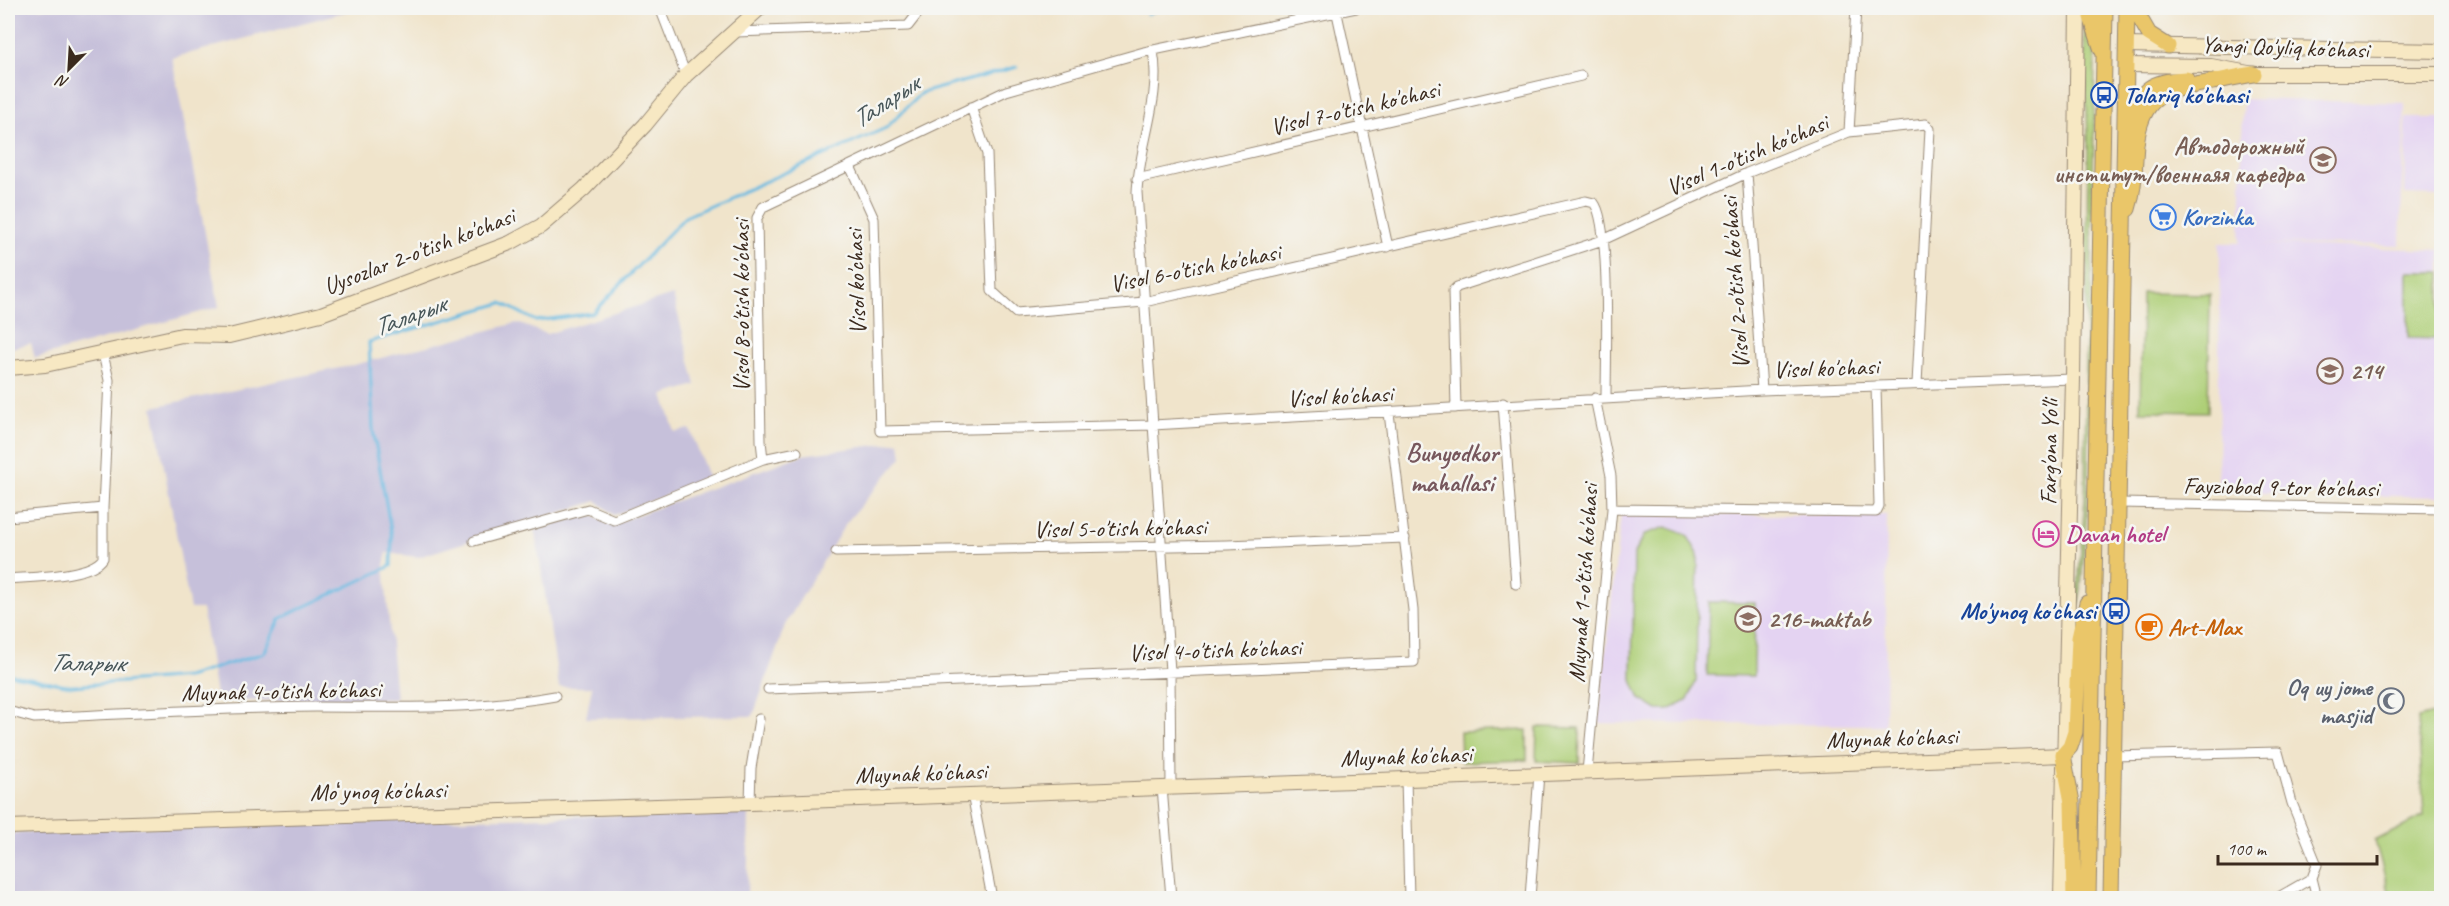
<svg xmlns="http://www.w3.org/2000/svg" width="2449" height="906" viewBox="0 0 2449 906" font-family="Caveat,sans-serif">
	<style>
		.built { fill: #e4d3f2 }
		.industrial { fill: #c6c0da }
		.green { fill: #aecf77; stroke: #747c4a; stroke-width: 1.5 }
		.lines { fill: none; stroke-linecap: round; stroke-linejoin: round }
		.stream { stroke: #64b9e1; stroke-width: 3 }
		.street-casing { stroke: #968774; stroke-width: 11 }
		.secondary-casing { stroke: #968774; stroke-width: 16 }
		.primary-casing { stroke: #968774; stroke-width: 17 }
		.street { stroke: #fff; stroke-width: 9 }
		.secondary { stroke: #f7e8c3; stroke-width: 14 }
		.primary { stroke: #eac669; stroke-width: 15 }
		.labels { text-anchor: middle; stroke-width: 5; stroke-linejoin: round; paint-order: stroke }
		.street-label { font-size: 24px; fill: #3b2a1e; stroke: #f6f6f2 }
		.transit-label { font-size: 24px; font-weight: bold; fill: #164399; stroke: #f6f6f2; text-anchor: start }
		.education-label { font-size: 24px; font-weight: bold; fill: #785e54; stroke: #f6f6f2; text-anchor: start }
		.shop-label { font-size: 24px; font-weight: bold; fill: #366cbe; stroke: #f6f6f2; text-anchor: start }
		.hotel-label { font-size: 24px; font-weight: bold; fill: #b23c85; stroke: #f6f6f2; text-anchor: start }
		.food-label { font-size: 24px; font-weight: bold; fill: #c56008; stroke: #f6f6f2; text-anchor: start }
		.worship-label { font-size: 24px; font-weight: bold; fill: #5b616d; stroke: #f6f6f2; text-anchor: end }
		.water-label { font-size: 26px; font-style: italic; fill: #475558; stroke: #f6f6f2 }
		.neighbourhood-label { font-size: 26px; font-weight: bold; fill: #77575d; stroke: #f6f6f2 }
	</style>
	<rect width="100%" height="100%" fill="#f6f6f2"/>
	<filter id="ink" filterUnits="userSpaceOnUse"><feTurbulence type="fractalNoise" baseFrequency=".0167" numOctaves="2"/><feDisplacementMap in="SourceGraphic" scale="12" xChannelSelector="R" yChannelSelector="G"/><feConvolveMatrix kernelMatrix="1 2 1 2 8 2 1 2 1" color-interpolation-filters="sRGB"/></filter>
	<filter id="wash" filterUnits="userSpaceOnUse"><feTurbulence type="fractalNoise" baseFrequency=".008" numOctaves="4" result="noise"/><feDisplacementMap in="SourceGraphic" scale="24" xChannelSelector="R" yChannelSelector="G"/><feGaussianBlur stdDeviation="1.35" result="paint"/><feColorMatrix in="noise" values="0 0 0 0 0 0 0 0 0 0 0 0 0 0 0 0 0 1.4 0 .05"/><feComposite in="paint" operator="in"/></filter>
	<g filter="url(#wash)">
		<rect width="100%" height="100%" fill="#f0e4cb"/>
		<path class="built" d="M 2243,99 L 2405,103 L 2400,245 L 2260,244 L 2441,250 L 2441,497 L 2218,492 L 2220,243 L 2240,243 Z
			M 2406,118 L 2441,118 L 2441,196 L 2405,195 Z
			M 1621,515 L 1887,515 L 1885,725 L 1598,723 Z"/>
		<path class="industrial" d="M 8,8 L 359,8 L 172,58 L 219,307 L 35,358 L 31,343 L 8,349 Z
			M 673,295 L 696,385 L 663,395 L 675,432 L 690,429 L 709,479 L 614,515 L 597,501 L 418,557 L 387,553 L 384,565 L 396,699 L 217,701 L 202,609 L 190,609 L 153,407 L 354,365 L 517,323 L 547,334 Z
			M 900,442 L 902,457 L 846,523 L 785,625 L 753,716 L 586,718 L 592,687 L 559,687 L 535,529 L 590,514 L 610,525 L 802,455 Z
			M 749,812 L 747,898 L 8,898 L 8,834 L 63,829 Z"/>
		<path class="green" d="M 2084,29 L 2094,49 L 2095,57 L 2088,498 L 2081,589 L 2075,625 L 2085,497 L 2088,140 Z
			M 2408,272 L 2441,272 L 2441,339 L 2408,338 Z
			M 2142,293 L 2210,294 L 2208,412 L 2140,411 Z
			M 1666,527 L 1687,535 L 1698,554 L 1696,681 L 1688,700 L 1669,710 L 1658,710 L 1640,699 L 1632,680 L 1634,553 L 1645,534 Z
			M 1709,602 L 1755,603 L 1754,676 L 1707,675 Z
			M 2441,712 L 2441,898 L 2391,898 L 2375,841 L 2424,816 L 2418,718 Z
			M 1537,727 L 1580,728 L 1579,763 L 1536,761 Z
			M 1527,730 L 1527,760 L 1461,762 L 1460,732 Z"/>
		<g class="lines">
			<path class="stream" d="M 1147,14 L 1161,8
				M 8,674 L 71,686 L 187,677 L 264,653 L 281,618 L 391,566 L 392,537 L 373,430 L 369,342 L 502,303 L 536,321 L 593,313 L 685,217 L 886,128 L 921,93 L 1017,67"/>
		</g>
	</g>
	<g filter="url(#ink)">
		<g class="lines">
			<g class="street-casing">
				<path id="street" d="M 660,8 L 686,75
					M 1336,9 L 1388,247
					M 736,32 L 908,26 L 922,8
					M 1153,51 C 1162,97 1139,145 1137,192 L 1170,671 L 1171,786
					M 971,107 L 987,154 L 992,291 L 1016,313 L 1144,302 L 1586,201 L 1594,203 C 1611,223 1606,364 1606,398
					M 1849,132 L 1856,8
					M 850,166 L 874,219 L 880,431 L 1153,425 L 1762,390 L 2073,379
					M 1747,173 L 1762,390
					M 1137,179 L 1581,76
					M 1503,403 L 1516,584
					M 1456,408 L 1453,291 L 1457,287 L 1603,240 L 1747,173 L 1849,132 L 1926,124 L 1930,129 L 1917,384
					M 763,459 L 761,441 L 757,218 L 763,207 L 1006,91 L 1144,52 L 1356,8
					M 2119,503 L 2442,509
					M 1612,509 L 1876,512 L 1879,506 L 1876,386
					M 8,517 L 103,508 L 109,380 L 103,354
					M 474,541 L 588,509 L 614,520 L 763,459 L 797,452
					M 836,552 L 1227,545 L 1405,538
					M 8,579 C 29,577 92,577 103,558 L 103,508
					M 768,689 L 1414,662 L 1413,610 L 1389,413
					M 8,711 L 34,718 C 127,714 221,708 315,707 C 395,707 476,710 555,696
					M 2113,756 L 2278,752 L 2292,803 L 2317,865 L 2312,878 L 2317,898
					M 1587,772 L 1612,509 L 1611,476 L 1595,398
					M 1406,778 L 1409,898
					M 1162,787 L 1171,898
					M 972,794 L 992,898
					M 750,803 L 751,768 L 759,719
					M 1530,898 L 1539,773
					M 2277,898 L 2312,878"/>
			</g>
			<g class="secondary-casing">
				<path id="secondary" d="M 2126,45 L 2442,51
					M 2126,65 L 2211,66 L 2254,74 L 2442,74
					M 8,368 L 45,365 L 182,335 L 229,336 L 321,314 L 510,243 L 541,226 L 584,189 L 645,125 L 686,75 L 760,8
					M 8,827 L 750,803 L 2063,755
					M 2061,898 L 2073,379 L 2078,8"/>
			</g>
			<g class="primary-casing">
				<path id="primary" d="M 2091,8 L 2091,17 L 2102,50
					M 2134,8 L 2149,34 L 2168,46
					M 2134,122 C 2137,87 2155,81 2186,79
					M 2128,209 C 2135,187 2134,167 2136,145 C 2142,91 2168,90 2213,82 C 2227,79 2240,76 2254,74
					M 2074,898 L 2072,802 L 2063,755 L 2070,747 L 2075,732 L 2079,638 L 2087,603
					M 2088,898 L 2105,8
					M 2111,898 L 2127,8"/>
			</g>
			<use href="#street" class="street"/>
			<use href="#secondary" class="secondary"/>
			<use href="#primary" class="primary"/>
		</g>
	</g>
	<defs>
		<g id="bus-ring" transform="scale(1.35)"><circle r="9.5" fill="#f6f6f2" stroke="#1a4fb4" stroke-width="1.5"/><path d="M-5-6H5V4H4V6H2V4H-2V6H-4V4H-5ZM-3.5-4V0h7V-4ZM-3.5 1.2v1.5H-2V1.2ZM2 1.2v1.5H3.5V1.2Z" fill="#1a4fb4"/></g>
		<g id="university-ring" transform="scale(1.35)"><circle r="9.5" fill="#f6f6f2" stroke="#8d6e63" stroke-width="1.5"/><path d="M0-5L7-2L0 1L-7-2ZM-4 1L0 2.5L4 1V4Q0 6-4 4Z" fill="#8d6e63"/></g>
		<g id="supermarket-ring" transform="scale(1.35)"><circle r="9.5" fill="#f6f6f2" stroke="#3f7fe0" stroke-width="1.5"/><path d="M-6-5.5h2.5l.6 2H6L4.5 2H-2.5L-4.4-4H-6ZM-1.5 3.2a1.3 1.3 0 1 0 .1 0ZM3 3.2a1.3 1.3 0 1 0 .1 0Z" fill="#3f7fe0"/></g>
		<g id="school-ring" transform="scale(1.35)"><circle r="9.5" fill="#f6f6f2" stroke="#8d6e63" stroke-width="1.5"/><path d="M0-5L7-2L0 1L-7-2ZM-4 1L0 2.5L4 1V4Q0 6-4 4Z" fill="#8d6e63"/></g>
		<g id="hotel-ring" transform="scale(1.35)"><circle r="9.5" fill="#f6f6f2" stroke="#d1479c" stroke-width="1.5"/><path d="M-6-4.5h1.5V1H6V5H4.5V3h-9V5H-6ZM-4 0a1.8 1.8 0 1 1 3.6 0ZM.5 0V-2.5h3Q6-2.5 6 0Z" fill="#d1479c"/></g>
		<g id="cafe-ring" transform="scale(1.35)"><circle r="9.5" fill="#f6f6f2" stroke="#e8710a" stroke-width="1.5"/><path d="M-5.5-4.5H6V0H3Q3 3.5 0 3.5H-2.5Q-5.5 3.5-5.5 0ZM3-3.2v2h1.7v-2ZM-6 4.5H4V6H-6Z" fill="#e8710a"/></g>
		<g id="mosque-ring" transform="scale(1.35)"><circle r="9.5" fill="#f6f6f2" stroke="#6b7280" stroke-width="1.5"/><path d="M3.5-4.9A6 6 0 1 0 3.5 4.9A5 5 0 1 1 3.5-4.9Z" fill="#6b7280"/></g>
	</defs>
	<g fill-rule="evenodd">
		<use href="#bus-ring" x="2104" y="95"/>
		<use href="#university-ring" x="2323" y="160"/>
		<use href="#supermarket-ring" x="2163" y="217"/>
		<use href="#school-ring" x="2330" y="371"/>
		<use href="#hotel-ring" x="2046" y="534"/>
		<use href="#bus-ring" x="2116" y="611"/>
		<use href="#school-ring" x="1748" y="619"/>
		<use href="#cafe-ring" x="2149" y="627"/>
		<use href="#mosque-ring" x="2391" y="701"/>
	</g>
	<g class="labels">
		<g class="street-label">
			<text transform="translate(2285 47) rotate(2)" y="8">Yangi Qo'yliq ko'chasi</text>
			<text transform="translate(1355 108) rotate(-13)" y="8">Visol 7-o'tish ko'chasi</text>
			<text transform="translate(1747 155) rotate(-23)" y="8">Visol 1-o'tish ko'chasi</text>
			<text transform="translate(419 251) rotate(-21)" y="8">Uysozlar 2-o'tish ko'chasi</text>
			<text transform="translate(1195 268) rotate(-11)" y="8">Visol 6-o'tish ko'chasi</text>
			<text transform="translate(856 282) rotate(-92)" y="8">Visol ko'chasi</text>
			<text transform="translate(1735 283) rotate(-94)" y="8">Visol 2-o'tish ko'chasi</text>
			<text transform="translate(741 306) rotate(-90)" y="8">Visol 8-o'tish ko'chasi</text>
			<text transform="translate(1826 368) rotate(-2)" y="8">Visol ko'chasi</text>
			<text transform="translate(1340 396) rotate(-3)" y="8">Visol ko'chasi</text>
			<text transform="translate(2049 452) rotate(-89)" y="8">Farg'ona Yo'li</text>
			<text transform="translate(2281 487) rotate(1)" y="8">Fayziobod 9-tor ko'chasi</text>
			<text transform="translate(1120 528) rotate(-1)" y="8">Visol 5-o'tish ko'chasi</text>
			<text transform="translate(1583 583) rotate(-86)" y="8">Muynak 1-o'tish ko'chasi</text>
			<text transform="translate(1215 650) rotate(-2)" y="8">Visol 4-o'tish ko'chasi</text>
			<text transform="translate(281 691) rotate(-1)" y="8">Muynak 4-o'tish ko'chasi</text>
			<text transform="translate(1892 738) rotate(-2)" y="8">Muynak ko'chasi</text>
			<text transform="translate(1406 756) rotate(-2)" y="8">Muynak ko'chasi</text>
			<text transform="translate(921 773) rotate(-2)" y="8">Muynak ko'chasi</text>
			<text transform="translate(378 791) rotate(-1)" y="8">Moʻynoq ko'chasi</text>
		</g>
		<g class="transit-label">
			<text x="2124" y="103">Tolariq ko'chasi</text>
			<text x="2096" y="619" text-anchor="end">Mo'ynoq ko'chasi</text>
		</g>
		<g class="education-label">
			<text x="2304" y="154" text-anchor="end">Автодорожный<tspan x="2304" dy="28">институт/военнаяя кафедра</tspan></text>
			<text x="2350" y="379">214</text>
			<text x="1768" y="627">216-maktab</text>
		</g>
		<g class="shop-label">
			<text x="2182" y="225">Korzinka</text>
		</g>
		<g class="hotel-label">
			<text x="2066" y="542">Davan hotel</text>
		</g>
		<g class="food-label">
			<text x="2168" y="635">Art-Max</text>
		</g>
		<g class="worship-label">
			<text x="2372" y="695">Oq uy jome<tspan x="2372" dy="28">masjid</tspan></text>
		</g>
		<g class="water-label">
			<text transform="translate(885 101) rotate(-33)" y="9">Таларык</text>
			<text transform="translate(409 315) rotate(-20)" y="9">Таларык</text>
			<text transform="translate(87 662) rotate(1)" y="9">Таларык</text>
		</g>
		<g class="neighbourhood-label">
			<text x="1452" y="461">Bunyodkor<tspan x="1452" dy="30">mahallasi</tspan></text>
		</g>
	</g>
	<rect width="2449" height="906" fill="none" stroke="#f6f6f2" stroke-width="30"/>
	<g transform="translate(69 69) rotate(204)" stroke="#f6f6f2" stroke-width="4.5" paint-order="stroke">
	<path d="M0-4.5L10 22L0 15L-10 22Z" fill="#3b2a1e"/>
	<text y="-9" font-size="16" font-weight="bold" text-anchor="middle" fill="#3b2a1e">N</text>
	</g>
	<path d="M2218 855v9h159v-9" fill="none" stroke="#3b2a1e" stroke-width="3"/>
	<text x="2227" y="855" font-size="18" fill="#3b2a1e" stroke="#f6f6f2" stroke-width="4.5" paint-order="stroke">100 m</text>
</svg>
